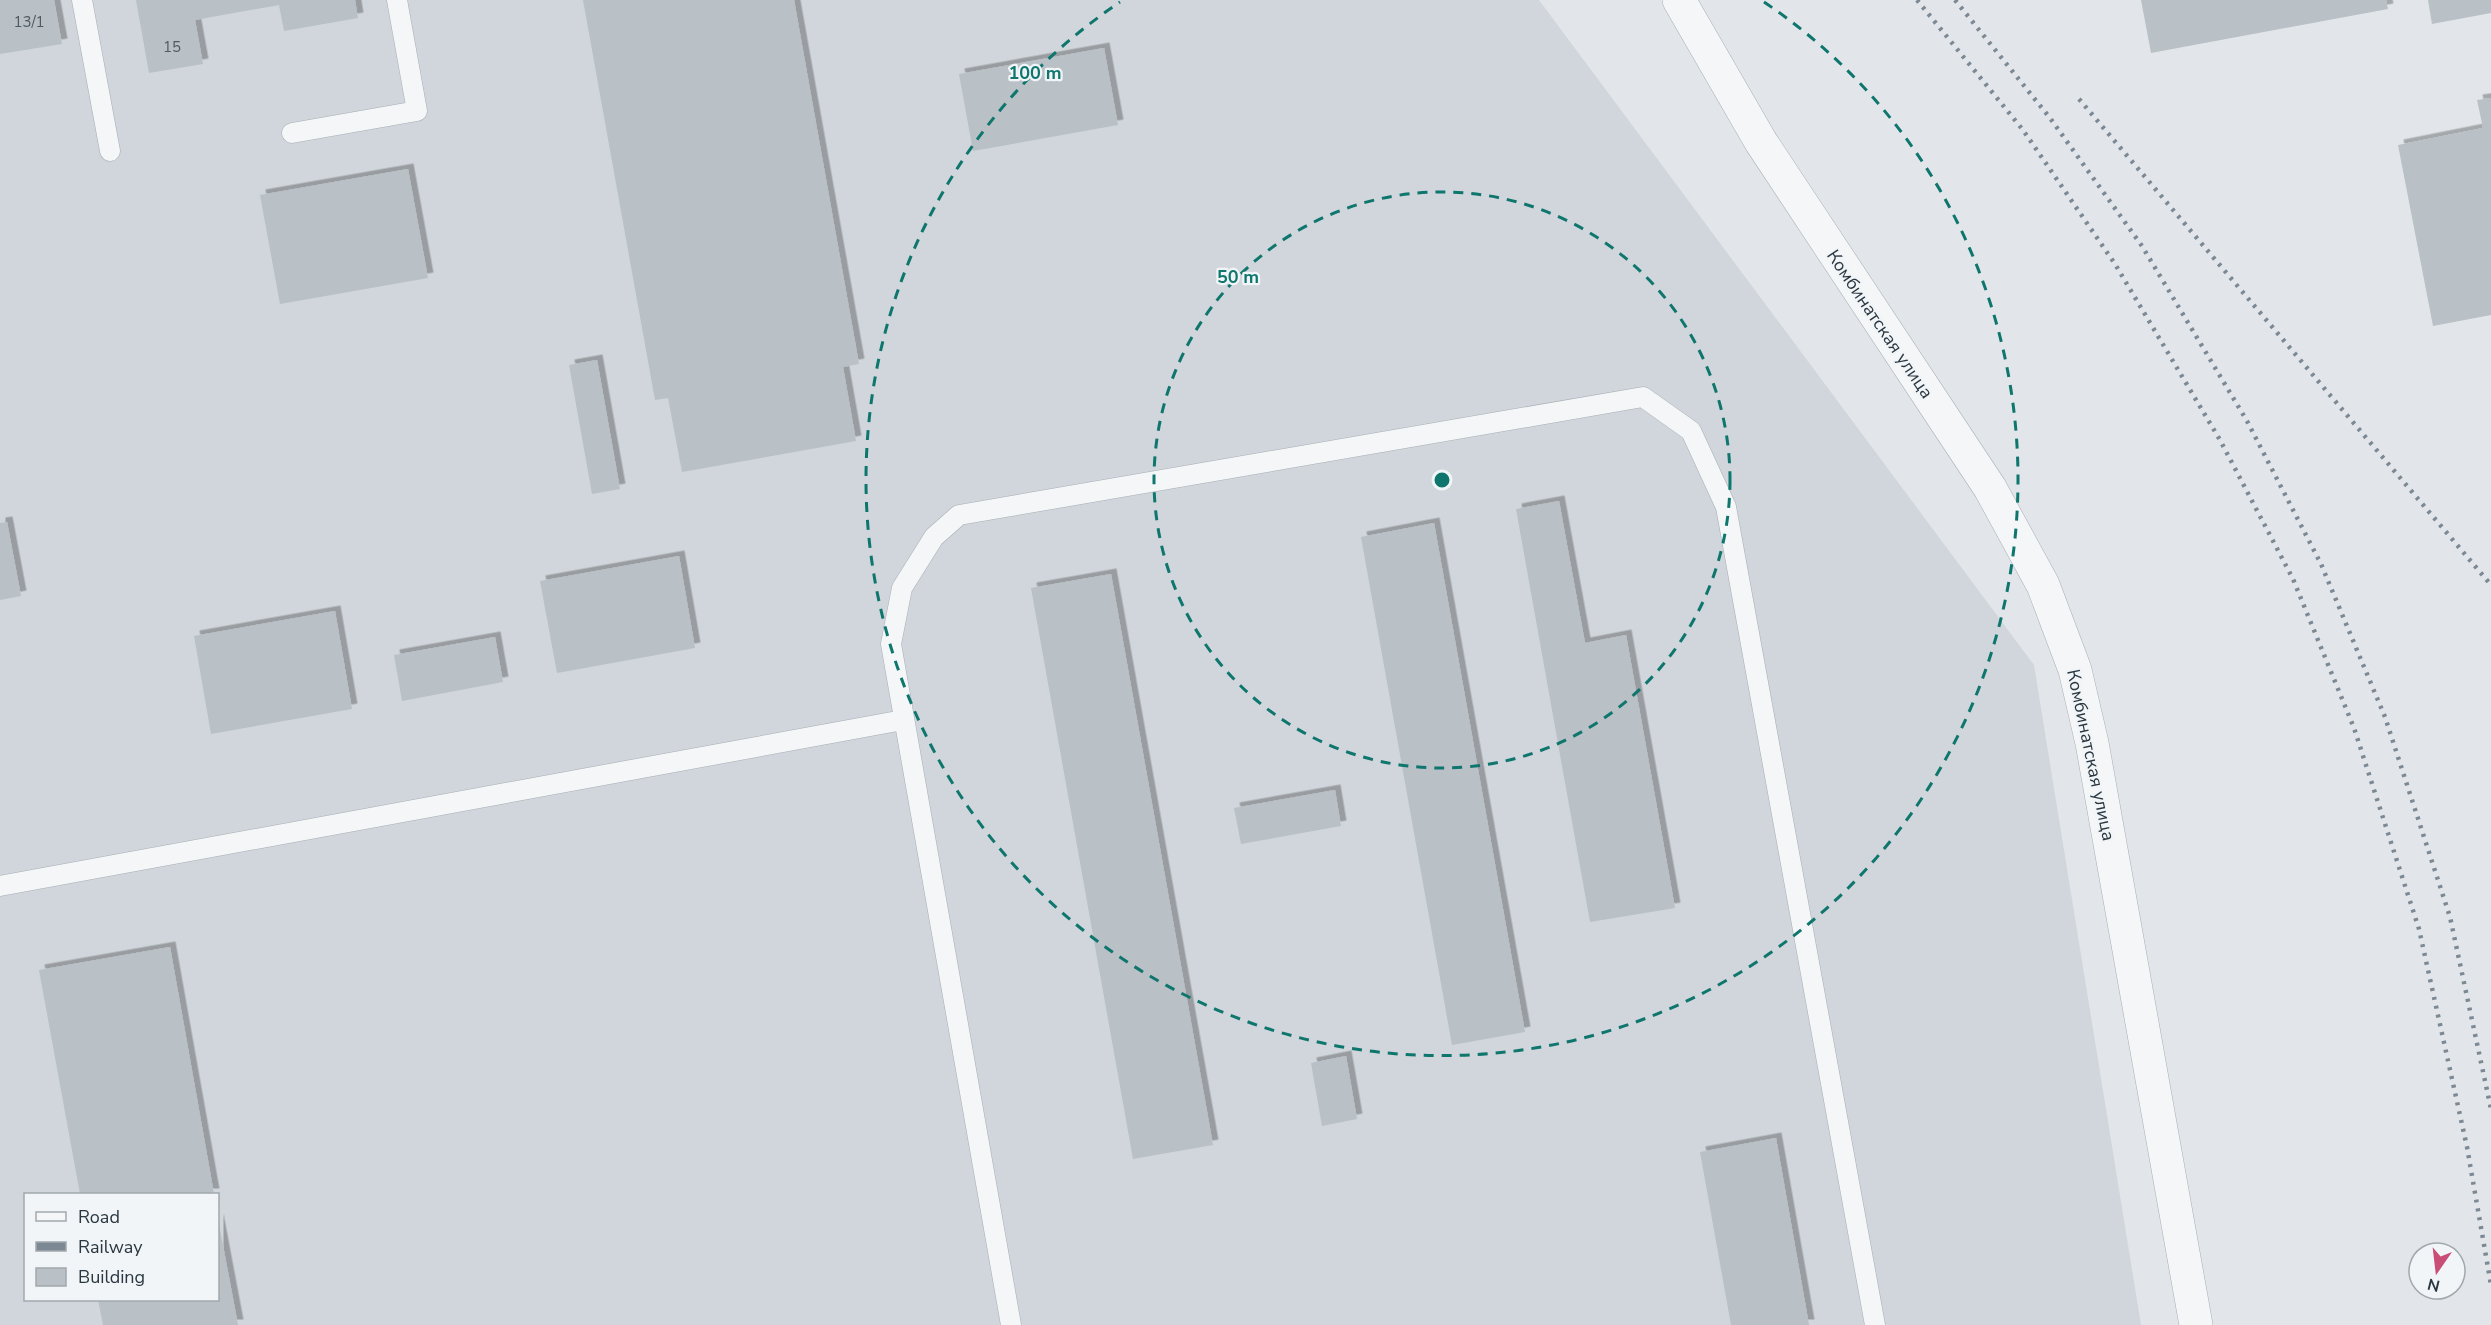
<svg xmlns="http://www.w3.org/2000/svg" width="2491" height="1325" viewBox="0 0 2491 1325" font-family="'Nunito Sans',sans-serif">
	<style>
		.built { fill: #d0d6db; fill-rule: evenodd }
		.building { fill: #b9c0c6; filter: url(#shadow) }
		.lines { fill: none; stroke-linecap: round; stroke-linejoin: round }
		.service-casing { stroke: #a7aeb4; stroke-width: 21 }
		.tertiary-casing { stroke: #a7aeb4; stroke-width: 34 }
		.service { stroke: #f4f6f8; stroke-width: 20 }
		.tertiary { stroke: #f4f6f8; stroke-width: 33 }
		.rail { stroke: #7c8893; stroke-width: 4.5; stroke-dasharray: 3 6; stroke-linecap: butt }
		.ring { fill: none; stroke: #0f766e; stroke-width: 3; stroke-dasharray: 10 8 }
		.labels { text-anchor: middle; stroke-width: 4.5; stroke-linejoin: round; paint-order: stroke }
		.number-label { font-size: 15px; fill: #4e5962 }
		.street-label { font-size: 18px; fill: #2a3741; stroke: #f1f5f7 }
		.centre { fill: #0f766e; stroke: #f1f5f7; stroke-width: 3 }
		.ring-label { font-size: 18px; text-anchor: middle; font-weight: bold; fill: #0f766e; stroke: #f1f5f7; stroke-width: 4.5; stroke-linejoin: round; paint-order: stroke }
	</style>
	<defs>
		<filter id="shadow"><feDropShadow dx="5.5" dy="-5.5" stdDeviation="0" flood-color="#0004"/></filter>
	</defs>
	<rect width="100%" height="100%" fill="#e2e6ea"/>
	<path class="built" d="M 0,0 L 1539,0 L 2034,665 L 2141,1325 L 0,1325 ZM 26,1194 L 218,1194 L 218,1300 L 26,1300 Z"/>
	<path class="building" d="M 0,0 L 54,0 L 62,44 L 0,54 Z
		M 136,0 L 355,0 L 358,18 L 284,31 L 279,5 L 195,20 L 203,64 L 149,73 Z
		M 583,0 L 794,0 L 859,364 L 843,367 L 856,441 L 682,472 L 668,398 L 655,400 Z
		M 2141,0 L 2386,0 L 2388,9 L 2151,53 Z
		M 2428,0 L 2491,0 L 2491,13 L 2432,24 Z
		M 1104,48 L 1118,125 L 973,151 L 959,74 Z
		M 2491,98 L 2491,315 L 2433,326 L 2398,145 L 2483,128 L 2477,100 Z
		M 408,169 L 428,278 L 280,304 L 260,195 Z
		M 597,360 L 620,489 L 592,494 L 569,365 Z
		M 1559,501 L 1585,643 L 1626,635 L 1675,908 L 1590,922 L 1516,509 Z
		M 7,522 L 21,596 L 0,600 L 0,523 Z
		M 1434,523 L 1525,1032 L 1452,1045 L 1361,537 Z
		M 679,556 L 695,648 L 557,673 L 540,581 Z
		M 1111,574 L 1213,1145 L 1133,1159 L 1031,588 Z
		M 335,611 L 352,709 L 211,734 L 194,636 Z
		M 495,637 L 503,682 L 402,701 L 394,655 Z
		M 1335,790 L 1341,826 L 1241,844 L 1234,808 Z
		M 170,947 L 214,1194 L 80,1194 L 39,970 Z
		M 1346,1056 L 1357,1119 L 1322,1126 L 1311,1063 Z
		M 1776,1138 L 1809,1325 L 1731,1325 L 1700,1152 Z
		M 218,1219 L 238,1325 L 103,1325 L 98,1300 L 218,1300 Z"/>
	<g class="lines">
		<g class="service-casing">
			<path id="service" d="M 82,0 L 110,151
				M 292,133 L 417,111 L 397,0
				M 0,886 L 903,720
				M 1011,1325 L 891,644 L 902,588 L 934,537 L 959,515 L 1643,397 L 1691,431 L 1726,507 L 1875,1325"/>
		</g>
		<g class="tertiary-casing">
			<path id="tertiary" d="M 1679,0 L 1761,142 L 1990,488 L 2043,585 L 2075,670 L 2092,743 L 2196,1325"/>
		</g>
		<use href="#service" class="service"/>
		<use href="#tertiary" class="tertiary"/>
		<path class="rail" d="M 1917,0 L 2023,130 L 2115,264 L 2220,440 L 2293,579 L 2354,728 L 2419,929 L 2467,1147 L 2491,1285
			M 1955,0 L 2050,118 L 2142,246 L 2247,421 L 2321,564 L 2385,717 L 2450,917 L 2491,1109
			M 2079,99 L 2491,585"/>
	</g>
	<g class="ring">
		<circle cx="1442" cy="480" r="288"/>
		<path d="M1764 2A576 576 0 1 1 1120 2"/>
	</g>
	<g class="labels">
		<g class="number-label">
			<text x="29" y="27">13/1</text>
			<text x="172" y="52">15</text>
		</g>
		<g class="street-label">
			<text transform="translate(1880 324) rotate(56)" y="6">Комбинатская улица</text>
			<text transform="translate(2091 755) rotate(78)" y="6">Комбинатская улица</text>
		</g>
	</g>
	<circle cx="1442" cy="480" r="9" class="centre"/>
	<g class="ring-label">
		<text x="1035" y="79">100 m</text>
		<text x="1238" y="283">50 m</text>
	</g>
	<rect x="24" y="1193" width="195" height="108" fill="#f1f5f7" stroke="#a1a9ae" stroke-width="1.5"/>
	<rect x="36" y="1212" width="30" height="9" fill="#f4f6f8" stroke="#a1a9ae" stroke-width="1.5"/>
	<text x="78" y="1223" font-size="18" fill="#2a3741">Road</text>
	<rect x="36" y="1242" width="30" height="9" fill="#7c8893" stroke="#a1a9ae" stroke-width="1.5"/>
	<text x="78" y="1253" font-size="18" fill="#2a3741">Railway</text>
	<rect x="36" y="1268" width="30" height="18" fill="#b9c0c6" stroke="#a1a9ae" stroke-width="1.5"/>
	<text x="78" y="1283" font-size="18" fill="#2a3741">Building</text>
	<g transform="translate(2437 1271) rotate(194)"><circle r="28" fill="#f1f5f7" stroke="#a1a9ae" stroke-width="1.5"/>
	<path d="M0-4.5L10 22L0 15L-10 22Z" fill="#c94d76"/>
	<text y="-9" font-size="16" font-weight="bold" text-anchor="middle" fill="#2a3741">N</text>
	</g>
</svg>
